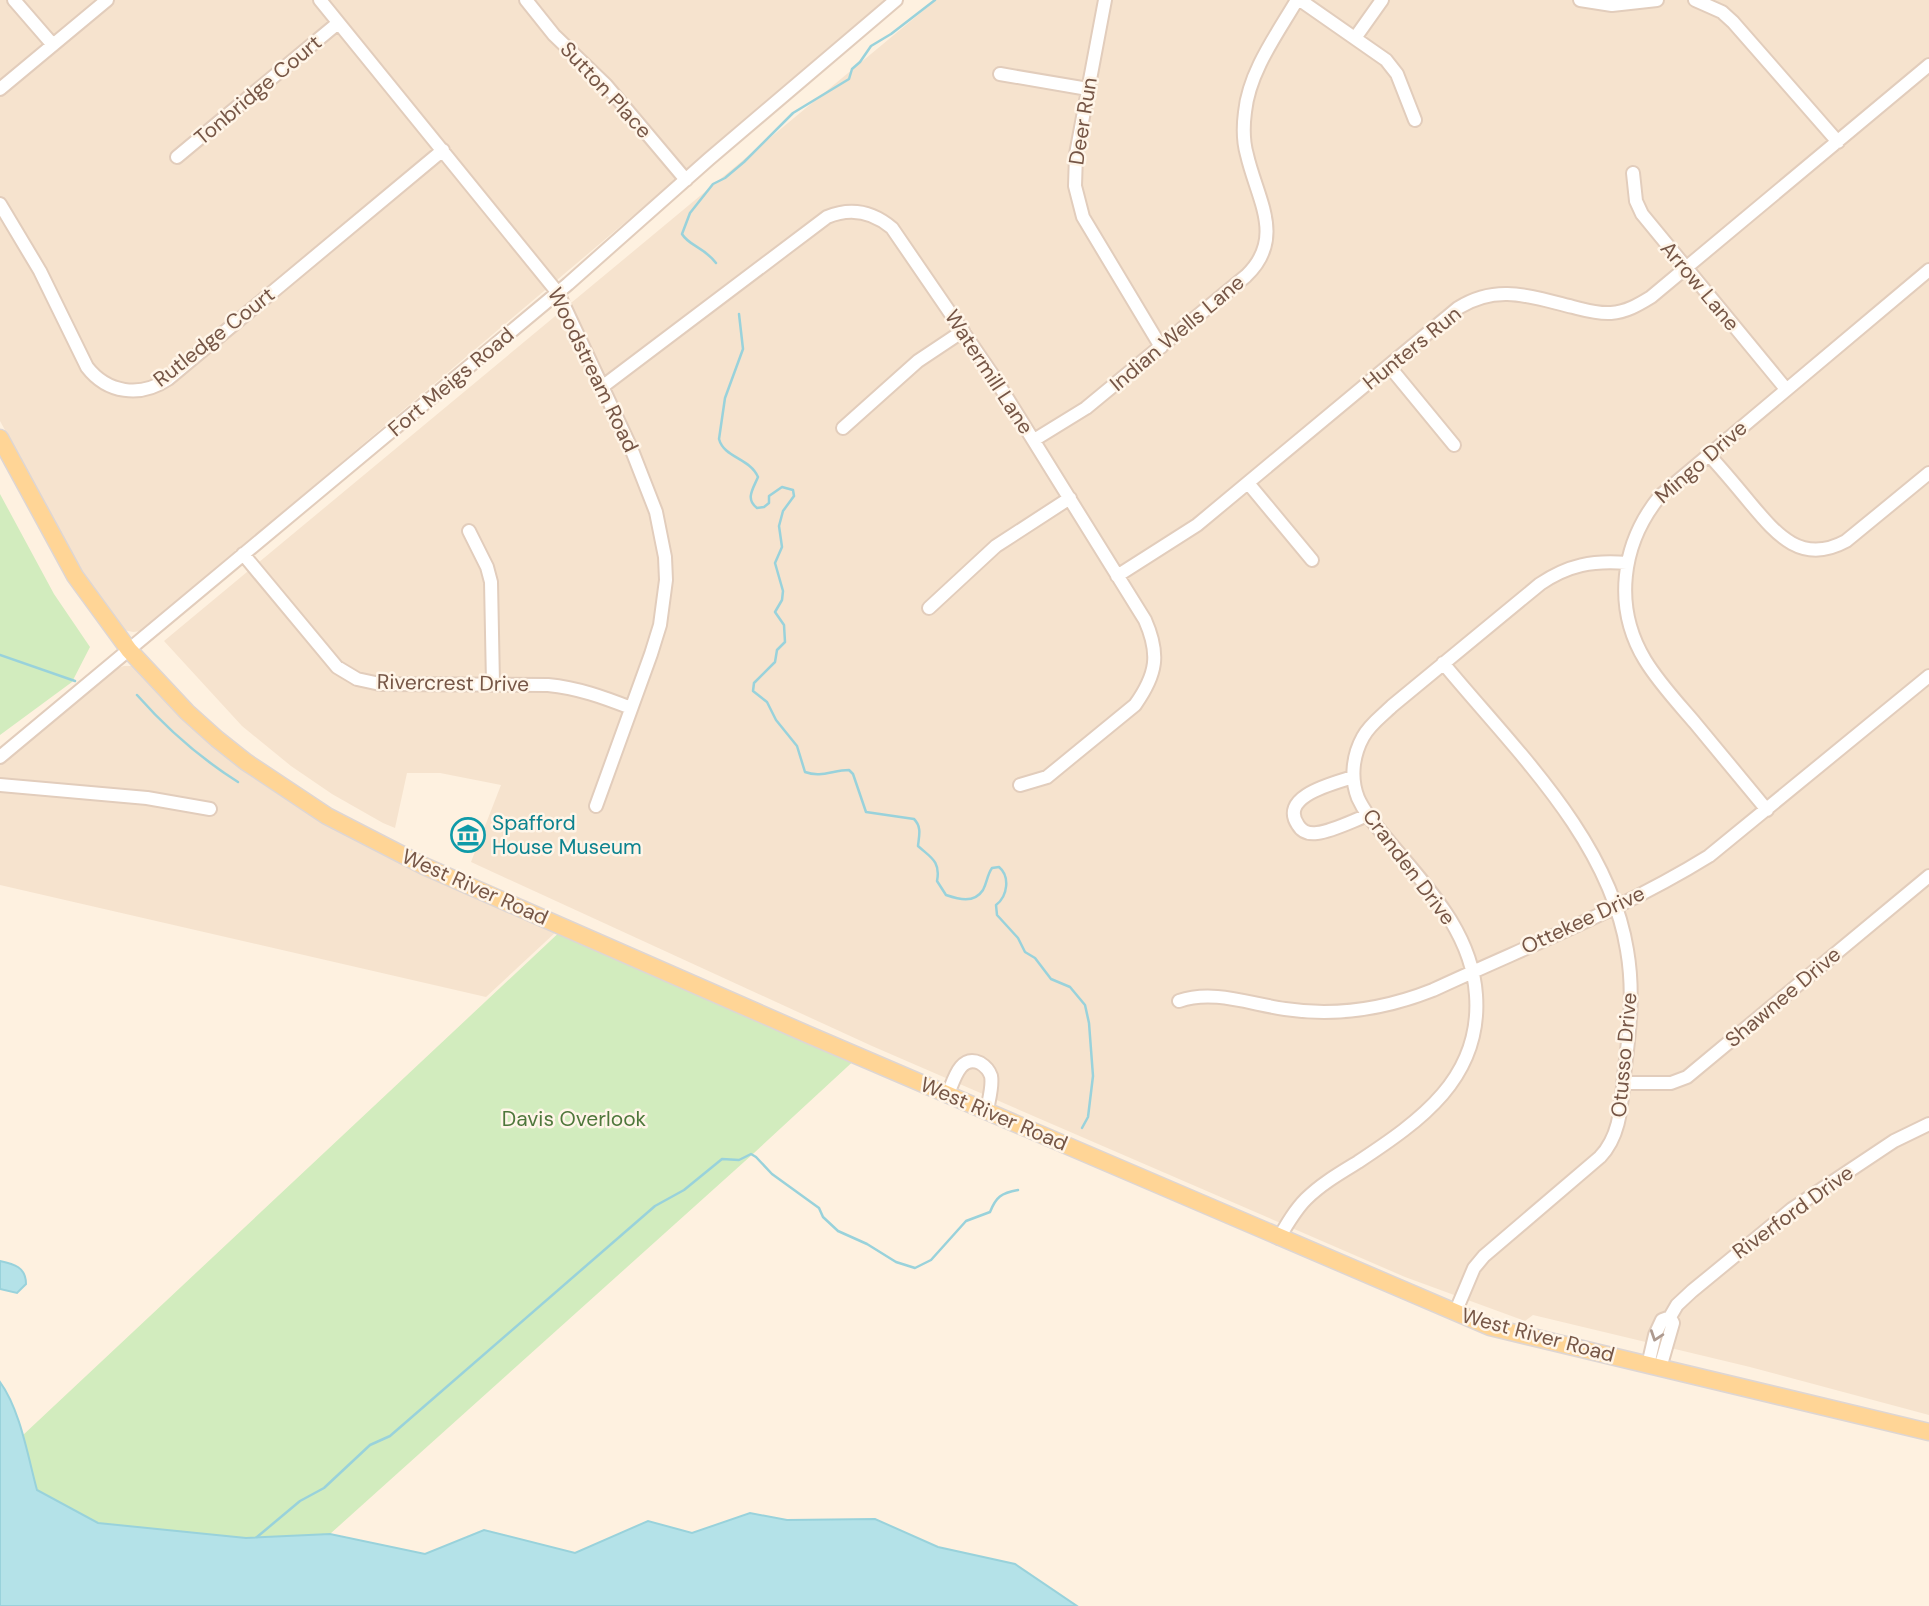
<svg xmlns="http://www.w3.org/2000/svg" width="1929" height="1606" viewBox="0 0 1929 1606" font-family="'DM Sans',sans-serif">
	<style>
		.residential { fill: #f6e3ce }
		.green { fill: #d2ecbe }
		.water { fill: #b4e2e8; stroke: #99d2db; stroke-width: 2 }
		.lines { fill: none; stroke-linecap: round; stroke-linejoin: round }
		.stream { stroke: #99d2db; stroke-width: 2.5 }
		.minor-casing { stroke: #e2cdbc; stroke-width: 16 }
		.major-casing { stroke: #ded6d3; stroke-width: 19 }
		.minor { stroke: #fff; stroke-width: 12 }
		.major { stroke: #ffd596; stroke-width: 16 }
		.oneway { stroke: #ad9a90 }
		.labels { text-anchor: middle; stroke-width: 5; stroke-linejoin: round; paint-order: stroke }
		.street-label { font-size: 21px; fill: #765646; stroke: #fff5e8 }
		.culture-label { font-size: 21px; fill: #0d838f; stroke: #fff5e8; text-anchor: start }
		.park-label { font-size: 21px; fill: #4e773b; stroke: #fff5e8 }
	</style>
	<rect width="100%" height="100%" fill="#fef1e0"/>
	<path class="residential" d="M 0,0 L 888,0 L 142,631 L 133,632 L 124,630 L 82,572 L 0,421 Z
		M 936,0 L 1929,0 L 1929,1415 L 1750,1367 L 1533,1315 L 1525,1321 L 1405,1277 L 872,1046 L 471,862 L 501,785 L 440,773 L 407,773 L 395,828 L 383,823 L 332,794 L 291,766 L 242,726 L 164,641 Z
		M 124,666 L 133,666 L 162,698 L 205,739 L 246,773 L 297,807 L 356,841 L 428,877 L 557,931 L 486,997 L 0,885 L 0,763 L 115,669 Z"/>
	<path class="green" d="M 0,494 L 54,594 L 90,647 L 72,682 L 0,735 Z
		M 565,927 L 859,1056 L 754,1153 L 330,1534 L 246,1538 L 98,1523 L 37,1490 L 22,1436 Z"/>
	<path class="water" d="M 0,1261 C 14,1264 26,1267 26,1284 L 17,1293 L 0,1289 Z
		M 0,1382 C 20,1409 28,1457 37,1490 L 98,1523 L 246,1538 L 330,1534 L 425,1554 L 484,1530 L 575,1553 L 648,1521 L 692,1533 L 750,1513 L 787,1520 L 875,1519 L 938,1547 L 1015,1564 L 1077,1606 L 0,1606 Z"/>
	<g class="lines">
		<path class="stream" d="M 716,263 C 704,247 689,246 682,234 L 690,213 L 713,184 L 725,178 L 744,162 L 793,113 L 849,79 L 852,69 L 860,62 L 871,46 L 891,34 L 935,0
			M 739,314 L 743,349 L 725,398 L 719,439 C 724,458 750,458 758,477 C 753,489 745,499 757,508 L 764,507 L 769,503 L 769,496 L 782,487 L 793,490 L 794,496 L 783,511 L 779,526 L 782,547 L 775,563 L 783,591 L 782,600 L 775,612 L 784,625 L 785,642 L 777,650 L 775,662 L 754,683 L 753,691 L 767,702 L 776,720 L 797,746 L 805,772 C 821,778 833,770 849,770 L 853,774 L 866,812 L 914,819 C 922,827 919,836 918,846 C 930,857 941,861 937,881 L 946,895 C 958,899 974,904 983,890 C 987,883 987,875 992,868 L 999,867 C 1010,876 1008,896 996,905 L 997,915 L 1018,938 L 1025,952 L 1035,958 L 1051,979 L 1070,987 L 1085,1005 L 1089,1023 L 1093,1076 L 1088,1117 L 1082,1128
			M 0,655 L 75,681
			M 137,695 C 167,729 200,758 238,782
			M 257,1537 L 300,1501 L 324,1488 L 370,1445 L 390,1436 L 655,1206 L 684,1190 L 722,1159 L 739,1160 L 751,1154 L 756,1157 L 772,1174 L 819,1208 L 823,1217 L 838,1231 L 867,1244 L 896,1262 L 915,1268 L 931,1260 L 966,1221 L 990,1212 C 996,1197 1001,1193 1018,1190"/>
		<g class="minor-casing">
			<path id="minor" d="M 14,0 L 53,45
				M 320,0 L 558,293 L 631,448 L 656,512 L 665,557 L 666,580 L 660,625 L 651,654 L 596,806
				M 526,0 L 554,35 L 606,85 L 686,180
				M 1105,0 L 1076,154 L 1075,186 L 1083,217 L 1161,347
				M 1300,0 L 1386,60 L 1397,74 L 1415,120
				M 1580,0 L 1612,5 L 1657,0
				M 1695,0 L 1722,12 L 1733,22 L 1838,142
				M 1355,38 L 1382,0
				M 1000,74 L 1088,89
				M 0,89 L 107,0
				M 177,157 L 338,23
				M 1633,173 L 1636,201 L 1642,214 L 1786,389
				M 0,204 L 40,271 L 87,367 C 107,393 140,398 168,379 L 443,150
				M 1389,366 L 1454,445
				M 602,387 L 827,217 C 851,207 873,212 892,228 L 994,377 L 1145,620 C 1160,654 1157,674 1135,705 L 1047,777 L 1020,785
				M 843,428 L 918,361 L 963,331
				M 1034,440 L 1086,408 L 1246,276 C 1286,238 1257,199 1247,155 C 1243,141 1243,127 1245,112 C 1249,72 1277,34 1297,0
				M 1708,454 C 1723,470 1737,487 1751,504 C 1777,535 1802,565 1846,541 L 1929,473
				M 1248,483 L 1312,560
				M 469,531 L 487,567 L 491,582 L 493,684
				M 243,554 L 337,667 L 357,679 L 380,684 L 548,685 C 578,688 603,697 631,708
				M 1117,576 L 1197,525 L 1458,308 C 1498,283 1531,297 1573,307 C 1585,310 1598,314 1611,313 C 1626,312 1638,305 1651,297 L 1929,65
				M 929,608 L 996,546 L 1070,498
				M 1443,663 C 1513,748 1609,838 1627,950 C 1634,990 1630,1028 1625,1067 C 1621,1098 1623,1133 1600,1157 L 1484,1256 L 1474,1268 L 1455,1313
				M 0,757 L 568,284 L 709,159 L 896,0
				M 1353,777 C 1335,783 1278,796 1298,825 C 1302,832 1309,834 1317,833 C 1333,831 1352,821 1368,815
				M 0,785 L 147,798 L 210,809
				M 1767,810 C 1743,781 1719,752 1695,723 C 1678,703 1659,683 1645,660 C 1613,607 1621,544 1660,496 L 1929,270
				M 1179,1001 C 1213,989 1250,1004 1285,1009 C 1337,1017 1385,1009 1433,990 C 1525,947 1622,910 1709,856 L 1929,676
				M 1623,1083 L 1671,1083 L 1687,1077 L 1929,876
				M 948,1094 C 954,1080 960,1054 980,1063 C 985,1066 989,1070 991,1076 C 993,1086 989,1099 987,1110
				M 1279,1238 C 1287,1224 1295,1210 1306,1199 C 1321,1184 1340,1173 1358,1162 C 1420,1121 1482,1078 1476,995 C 1472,934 1429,889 1392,845 C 1380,830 1366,816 1358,798 C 1350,778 1353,755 1363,737 C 1370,724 1382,716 1392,706 L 1540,584 C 1568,565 1593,560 1627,563
				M 1670,1317 L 1677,1305 L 1692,1291 L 1792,1209 L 1894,1141 L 1929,1124
				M 1648,1365 L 1655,1335 L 1662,1320 L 1670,1317 L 1673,1323 L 1660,1368"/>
		</g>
		<g class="major-casing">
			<path id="major" d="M 0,438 L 75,576 L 129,650 L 187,712 L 217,739 L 246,762 L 327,816 L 424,866 L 809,1035 L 1490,1327 L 1929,1432"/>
		</g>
		<use href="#minor" class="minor"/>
		<use href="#major" class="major"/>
	</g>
	<defs><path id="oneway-chevron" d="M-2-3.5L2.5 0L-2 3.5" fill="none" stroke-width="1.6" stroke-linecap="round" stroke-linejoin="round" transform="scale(1.75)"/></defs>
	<use class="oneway" href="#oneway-chevron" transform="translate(1656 1336) rotate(109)"/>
	<defs>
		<g id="museum-ring" transform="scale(1.75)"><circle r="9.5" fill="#fff5e8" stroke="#0f9aa8" stroke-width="1.5"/><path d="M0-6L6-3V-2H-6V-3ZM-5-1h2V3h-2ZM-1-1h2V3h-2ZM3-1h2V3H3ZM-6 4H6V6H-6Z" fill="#0f9aa8"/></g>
	</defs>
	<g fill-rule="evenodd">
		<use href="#museum-ring" x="468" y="835"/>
	</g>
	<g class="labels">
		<g class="street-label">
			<text transform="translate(258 90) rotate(-40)" y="7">Tonbridge Court</text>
			<text transform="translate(606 90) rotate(47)" y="7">Sutton Place</text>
			<text transform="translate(1083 121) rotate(-81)" y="7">Deer Run</text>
			<text transform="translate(1700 286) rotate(50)" y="7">Arrow Lane</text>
			<text transform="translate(1177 333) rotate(-40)" y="7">Indian Wells Lane</text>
			<text transform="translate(214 337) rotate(-38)" y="7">Rutledge Court</text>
			<text transform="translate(1412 348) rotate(-39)" y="7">Hunters Run</text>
			<text transform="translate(593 370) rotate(64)" y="7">Woodstream Road</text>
			<text transform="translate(989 372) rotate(57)" y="7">Watermill Lane</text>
			<text transform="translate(451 382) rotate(-40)" y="7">Fort Meigs Road</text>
			<text transform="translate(1701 462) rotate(-41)" y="7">Mingo Drive</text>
			<text transform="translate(453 683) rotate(1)" y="7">Rivercrest Drive</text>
			<text transform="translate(1409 867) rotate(53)" y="7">Cranden Drive</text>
			<text transform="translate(475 887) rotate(24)" y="7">West River Road</text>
			<text transform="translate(1583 920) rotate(-25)" y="7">Ottekee Drive</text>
			<text transform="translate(1783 997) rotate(-40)" y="7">Shawnee Drive</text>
			<text transform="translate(1624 1055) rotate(-85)" y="7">Otusso Drive</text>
			<text transform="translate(994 1114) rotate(23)" y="7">West River Road</text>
			<text transform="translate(1793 1212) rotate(-36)" y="7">Riverford Drive</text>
			<text transform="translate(1538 1335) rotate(15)" y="7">West River Road</text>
		</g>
		<g class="culture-label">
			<text x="492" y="830">Spafford<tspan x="492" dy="24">House Museum</tspan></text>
		</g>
		<g class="park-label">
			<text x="574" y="1126">Davis Overlook</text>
		</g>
	</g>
</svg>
